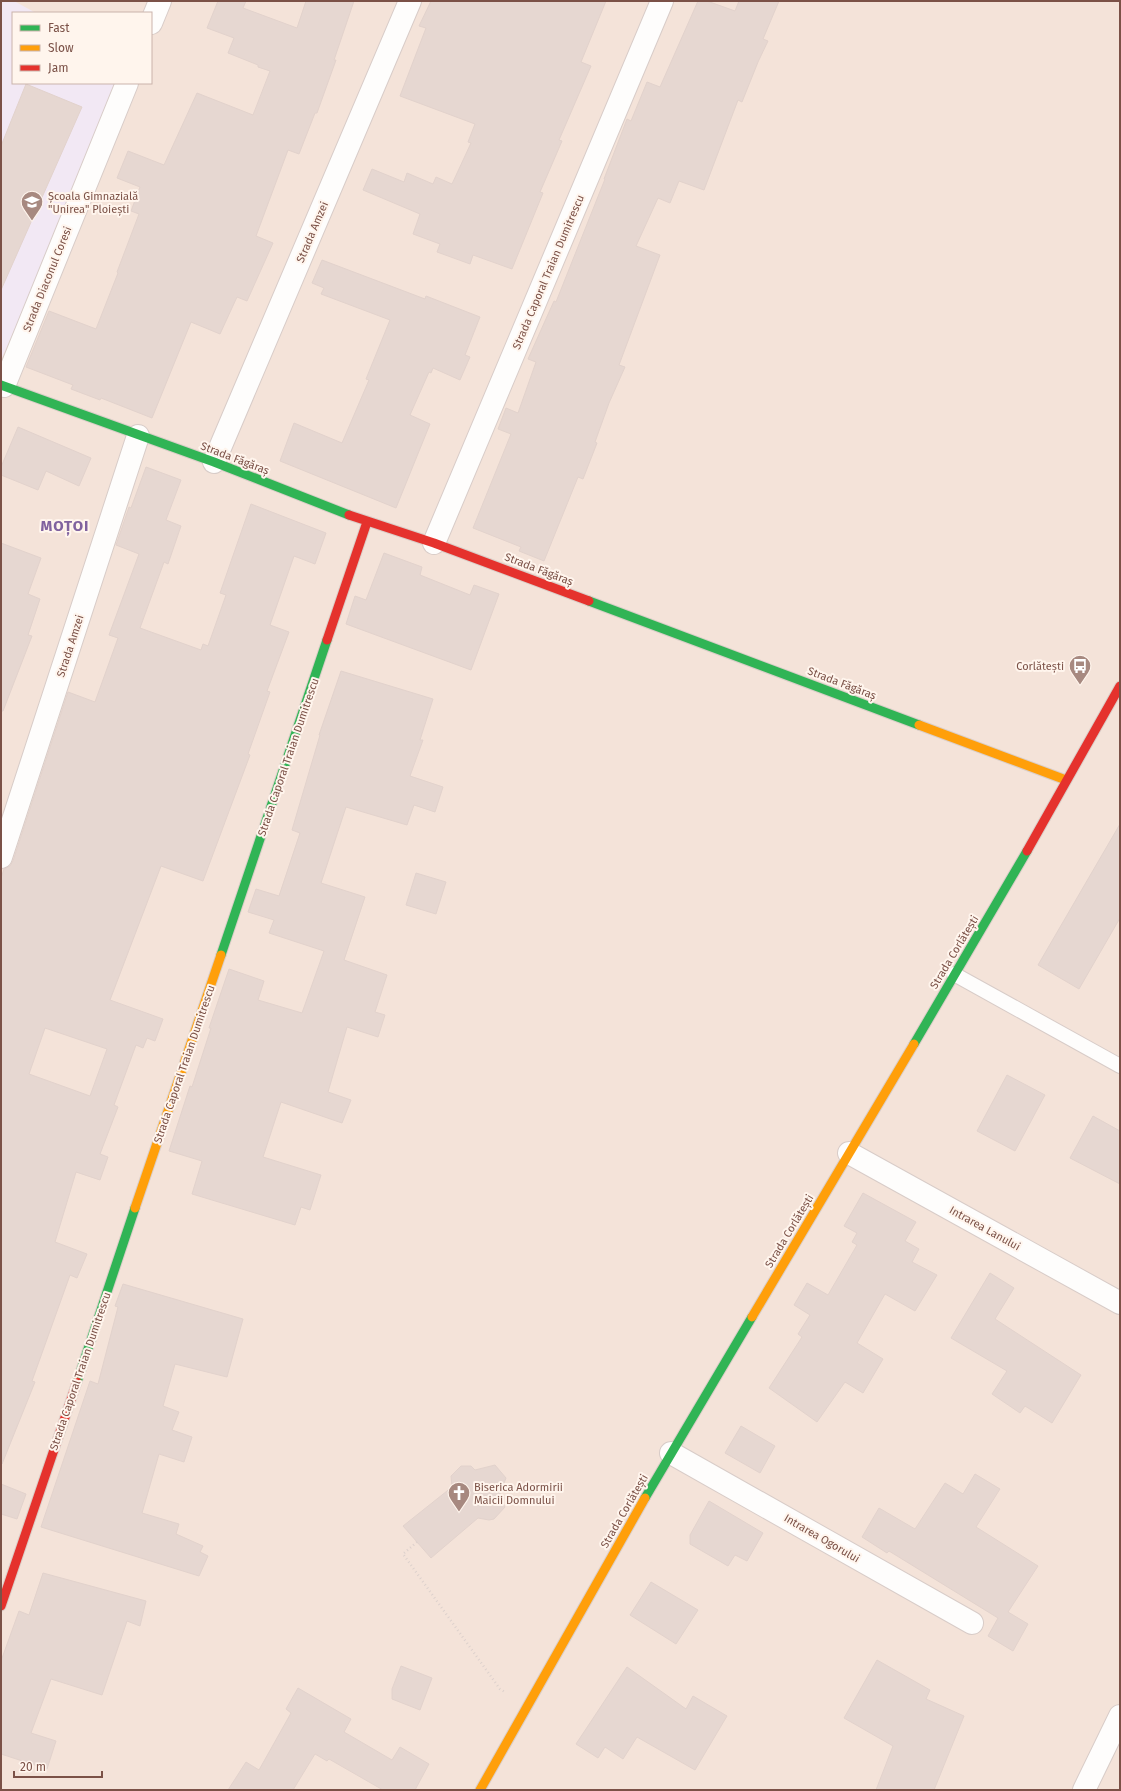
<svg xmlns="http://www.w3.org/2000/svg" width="1121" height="1791" viewBox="0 0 1121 1791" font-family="'Fira Sans',sans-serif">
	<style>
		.residential { fill: #f4e3d9; fill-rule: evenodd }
		.education { fill: #f2e8f4 }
		.building { fill: #e6d7d1; stroke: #e2d2cc; fill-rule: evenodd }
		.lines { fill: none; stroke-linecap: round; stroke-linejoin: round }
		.lane-casing { stroke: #d8ccc8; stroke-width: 16 }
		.street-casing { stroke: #d8ccc8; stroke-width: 24 }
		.fast-casing { stroke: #dacec8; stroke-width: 11 }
		.slow-casing { stroke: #dacec8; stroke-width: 11 }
		.jam-casing { stroke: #dacec8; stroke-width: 11 }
		.path { stroke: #dcd0cc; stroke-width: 2.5; stroke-dasharray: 1 3; stroke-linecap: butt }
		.lane { stroke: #fefdfc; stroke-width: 14 }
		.street { stroke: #fefdfc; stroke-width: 22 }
		.fast { stroke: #30b455; stroke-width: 9 }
		.slow { stroke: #ff9f0a; stroke-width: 9 }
		.jam { stroke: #e5322d; stroke-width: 9 }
		.labels { text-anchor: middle; stroke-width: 4; stroke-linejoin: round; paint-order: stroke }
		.poi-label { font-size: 11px; fill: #7b5147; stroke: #fff5ed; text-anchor: start }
		.street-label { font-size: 11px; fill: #7b5147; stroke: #fff5ed }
		.district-label { font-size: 15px; font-weight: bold; letter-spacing: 1px; fill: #80629f; stroke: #fff5ed }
	</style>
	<rect width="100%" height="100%" fill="#f9f1eb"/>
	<path class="residential" d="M 1,1 L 1120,1 L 1120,1790 L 1,1790 ZM 13,13 L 151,13 L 151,83 L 13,83 Z"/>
	<path class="education" d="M 1,1 L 14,1 L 36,13 L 13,13 L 13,83 L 124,83 L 1,360 Z"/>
	<path class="building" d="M 218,1 L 246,1 L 243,8 L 297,28 L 306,1 L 354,1 L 334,60 L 336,60 L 317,113 L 315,113 L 299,154 L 288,150 L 256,236 L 273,243 L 247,301 L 237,297 L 220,334 L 191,322 L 152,418 L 101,398 L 100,400 L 71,389 L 73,385 L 26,367 L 49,311 L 96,329 L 118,273 L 117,272 L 139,214 L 131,211 L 140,187 L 117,178 L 128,151 L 164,165 L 197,93 L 253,115 L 270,71 L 258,67 L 258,65 L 228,53 L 234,38 L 207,28 Z
		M 431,1 L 606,1 L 581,62 L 591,66 L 559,140 L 562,141 L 540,192 L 543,193 L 512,269 L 473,255 L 470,264 L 437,252 L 440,244 L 413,234 L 420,214 L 363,190 L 372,169 L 404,182 L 407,173 L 433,184 L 436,177 L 452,184 L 471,143 L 468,142 L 475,124 L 400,96 L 426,28 L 419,26 Z
		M 698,1 L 707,1 L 735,11 L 739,1 L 779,1 L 763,39 L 768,41 L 758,62 L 742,102 L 738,100 L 704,190 L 679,181 L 670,203 L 658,198 L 636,246 L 660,255 L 619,365 L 625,367 L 609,403 L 595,442 L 597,443 L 583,479 L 578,477 L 544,561 L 519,551 L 521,547 L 473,528 L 511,434 L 498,429 L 506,408 L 518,413 L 536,362 L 528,359 L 554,301 L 556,302 L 605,179 L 604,179 L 627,119 L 631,121 L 647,82 L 660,87 Z
		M 26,84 L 82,107 L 1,290 L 1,146 Z
		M 322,260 L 425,299 L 426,296 L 480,317 L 465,355 L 470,357 L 460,380 L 433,368 L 431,373 L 429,372 L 410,415 L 430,424 L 396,508 L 280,461 L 294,423 L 342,443 L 369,380 L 366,379 L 390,320 L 321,294 L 324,288 L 312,283 Z
		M 18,427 L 91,458 L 79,486 L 46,471 L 38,490 L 1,475 L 1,467 Z
		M 146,467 L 181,480 L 166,520 L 181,526 L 168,564 L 164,562 L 140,628 L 201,650 L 203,644 L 208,646 L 226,595 L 220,593 L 251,504 L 326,533 L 315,564 L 294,556 L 270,625 L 289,632 L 267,691 L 270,692 L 248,754 L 250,755 L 203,881 L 161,866 L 110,1000 L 163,1019 L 155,1041 L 147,1038 L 143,1048 L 136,1045 L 114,1105 L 118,1107 L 100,1154 L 108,1157 L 100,1180 L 76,1172 L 55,1242 L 87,1254 L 77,1278 L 70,1275 L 32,1381 L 35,1382 L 2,1464 L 1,878 L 4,869 L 10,866 L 13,861 L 68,692 L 95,702 L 118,638 L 109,635 L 139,554 L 116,545 L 129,507 L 131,508 ZM 45,1028 L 107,1049 L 90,1096 L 29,1074 Z
		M 1,543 L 41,558 L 28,594 L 40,599 L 28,635 L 32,636 L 3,711 L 1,711 Z
		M 384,553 L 422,567 L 420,575 L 470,595 L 474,585 L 499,594 L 471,670 L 346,624 L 355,596 L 366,600 Z
		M 341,671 L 433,699 L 420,740 L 423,740 L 410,776 L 443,787 L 435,812 L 414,805 L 407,825 L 346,807 L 321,883 L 365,897 L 344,960 L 387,975 L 375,1012 L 385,1015 L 378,1037 L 347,1027 L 328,1092 L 351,1100 L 342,1123 L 281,1102 L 263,1157 L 321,1175 L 310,1210 L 301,1207 L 295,1225 L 192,1194 L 202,1161 L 169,1151 L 190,1086 L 192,1087 L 211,1028 L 209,1028 L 229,969 L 264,981 L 258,1000 L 302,1013 L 324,951 L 269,933 L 274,920 L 248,912 L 256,889 L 279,896 L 300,833 L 292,830 L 320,735 L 319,735 Z
		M 1120,824 L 1120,918 L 1079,989 L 1038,965 Z
		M 416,873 L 446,882 L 436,914 L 406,905 Z
		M 1007,1075 L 1045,1095 L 1015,1151 L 977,1131 Z
		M 1093,1116 L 1120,1131 L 1120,1184 L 1070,1158 Z
		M 863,1193 L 916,1222 L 905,1241 L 919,1249 L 912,1262 L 937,1275 L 915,1311 L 885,1294 L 857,1343 L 883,1359 L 863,1393 L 845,1382 L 817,1422 L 769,1388 L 802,1337 L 798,1334 L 810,1315 L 794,1305 L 807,1283 L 828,1295 L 857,1245 L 852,1242 L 857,1233 L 844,1226 Z
		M 990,1273 L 1014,1288 L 995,1319 L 1081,1375 L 1052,1423 L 1025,1406 L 1020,1413 L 992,1394 L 1007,1371 L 951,1338 Z
		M 123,1284 L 243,1319 L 227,1377 L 175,1364 L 163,1406 L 179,1412 L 172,1430 L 192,1437 L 184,1462 L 159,1454 L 142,1513 L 179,1524 L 176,1534 L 203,1546 L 200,1552 L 208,1556 L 199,1576 L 41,1527 L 90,1381 L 98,1384 L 118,1307 L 115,1306 Z
		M 741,1426 L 775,1446 L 760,1473 L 725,1453 Z
		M 495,1465 L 506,1478 L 499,1496 L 505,1507 L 494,1519 L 489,1520 L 478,1518 L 431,1558 L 403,1526 L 452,1487 L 451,1476 L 461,1466 L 471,1466 L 475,1470 Z
		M 975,1474 L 1000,1489 L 976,1527 L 1038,1566 L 1008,1612 L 1028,1624 L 1013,1651 L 988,1636 L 998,1618 L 889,1551 L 887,1553 L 862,1537 L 879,1508 L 915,1529 L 945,1483 L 963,1494 Z
		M 1,1484 L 26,1494 L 17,1519 L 1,1514 Z
		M 709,1501 L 763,1533 L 747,1561 L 735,1555 L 728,1566 L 690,1544 L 690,1535 Z
		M 43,1573 L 146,1601 L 140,1626 L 127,1621 L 102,1695 L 51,1679 L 31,1733 L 56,1741 L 47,1769 L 1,1754 L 1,1661 L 19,1611 L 29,1615 Z
		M 651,1582 L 698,1610 L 676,1644 L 630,1615 Z
		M 877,1660 L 930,1690 L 926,1699 L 964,1716 L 934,1790 L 876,1790 L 893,1746 L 844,1718 Z
		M 401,1666 L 432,1678 L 420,1710 L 392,1699 L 392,1689 Z
		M 627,1667 L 686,1709 L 693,1696 L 727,1716 L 695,1770 L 637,1737 L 623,1759 L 605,1747 L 598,1758 L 576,1744 Z
		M 298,1688 L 351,1719 L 344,1732 L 392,1760 L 400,1747 L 429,1764 L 415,1790 L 383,1790 L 329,1759 L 327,1761 L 315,1754 L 293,1790 L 228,1790 L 246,1762 L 259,1770 L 291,1713 L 286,1709 Z"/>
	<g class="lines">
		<g class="lane-casing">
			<path id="lane" d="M 954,974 L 1120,1066"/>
		</g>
		<g class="street-casing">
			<path id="street" d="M 151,23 L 160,1
				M 4,386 L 127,83
				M 214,462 L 410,1
				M 434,543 L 662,1
				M 1,857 L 138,436
				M 849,1153 L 1120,1303
				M 671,1453 L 972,1623
				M 1084,1790 L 1120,1716"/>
		</g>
		<g class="fast-casing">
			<path id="fast" d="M 1,385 L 214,462 L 349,515
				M 589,601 L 919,725
				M 221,955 L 327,640
				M 914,1044 L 1027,851
				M 77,1382 L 135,1208
				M 645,1498 L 752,1317"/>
		</g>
		<g class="slow-casing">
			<path id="slow" d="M 919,725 L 1066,780
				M 135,1208 L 221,955
				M 752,1317 L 914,1044
				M 480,1790 L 645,1498"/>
		</g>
		<g class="jam-casing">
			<path id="jam" d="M 349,515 L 434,543 L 589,601
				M 327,640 L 367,522
				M 1027,851 L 1120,686
				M 1,1606 L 77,1382"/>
		</g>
		<path class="path" d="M 417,1542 L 403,1554 L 500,1689 L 505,1692"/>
		<use href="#lane" class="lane"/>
		<use href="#street" class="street"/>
		<use href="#fast" class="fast"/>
		<use href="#slow" class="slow"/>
		<use href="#jam" class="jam"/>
	</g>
	<defs>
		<g id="school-pin" transform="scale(1.15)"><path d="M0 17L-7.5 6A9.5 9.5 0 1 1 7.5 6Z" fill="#a78980" stroke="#fff5ed"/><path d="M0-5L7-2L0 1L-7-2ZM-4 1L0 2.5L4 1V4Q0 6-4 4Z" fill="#fff"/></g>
		<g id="bus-pin" transform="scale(1.15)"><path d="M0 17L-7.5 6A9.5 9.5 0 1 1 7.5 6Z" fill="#a78980" stroke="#fff5ed"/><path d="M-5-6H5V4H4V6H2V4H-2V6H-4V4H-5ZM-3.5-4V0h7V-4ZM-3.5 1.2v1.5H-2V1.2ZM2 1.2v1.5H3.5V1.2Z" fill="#fff"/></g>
		<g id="church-pin" transform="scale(1.15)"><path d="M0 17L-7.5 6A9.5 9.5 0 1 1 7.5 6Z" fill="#a78980" stroke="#fff5ed"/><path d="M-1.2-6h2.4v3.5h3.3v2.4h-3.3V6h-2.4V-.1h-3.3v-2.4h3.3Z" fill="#fff"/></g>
	</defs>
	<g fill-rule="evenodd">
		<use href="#school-pin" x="32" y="202"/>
		<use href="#bus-pin" x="1080" y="666"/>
		<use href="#church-pin" x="459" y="1493"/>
	</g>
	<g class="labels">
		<g class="poi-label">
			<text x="48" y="200">Școala Gimnazială<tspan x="48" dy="13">"Unirea" Ploiești</tspan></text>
			<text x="1064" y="670" text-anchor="end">Corlătești</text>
			<text x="474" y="1491">Biserica Adormirii<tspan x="474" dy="13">Maicii Domnului</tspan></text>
		</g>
		<g class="street-label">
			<text transform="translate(312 232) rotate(-67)" y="4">Strada Amzei</text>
			<text transform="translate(548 272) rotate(-67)" y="4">Strada Caporal Traian Dumitrescu</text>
			<text transform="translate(47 279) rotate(-68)" y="4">Strada Diaconul Coresi</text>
			<text transform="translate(235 458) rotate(21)" y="4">Strada Făgăraș</text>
			<text transform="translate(539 569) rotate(21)" y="4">Strada Făgăraș</text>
			<text transform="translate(70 646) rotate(-72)" y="4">Strada Amzei</text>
			<text transform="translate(842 683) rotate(21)" y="4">Strada Făgăraș</text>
			<text transform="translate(288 757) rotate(-71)" y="4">Strada Caporal Traian Dumitrescu</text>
			<text transform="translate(954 952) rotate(-59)" y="4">Strada Corlătești</text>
			<text transform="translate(184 1064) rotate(-71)" y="4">Strada Caporal Traian Dumitrescu</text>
			<text transform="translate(985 1228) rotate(29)" y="4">Intrarea Lanului</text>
			<text transform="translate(789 1231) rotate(-59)" y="4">Strada Corlătești</text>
			<text transform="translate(80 1371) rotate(-71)" y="4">Strada Caporal Traian Dumitrescu</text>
			<text transform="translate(624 1511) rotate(-60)" y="4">Strada Corlătești</text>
			<text transform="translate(822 1538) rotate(30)" y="4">Intrarea Ogorului</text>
		</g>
		<g class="district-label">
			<text x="65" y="531">MOȚOI</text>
		</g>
	</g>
	<rect width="1121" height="1791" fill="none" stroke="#7b5147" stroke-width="4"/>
	<rect x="12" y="12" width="140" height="72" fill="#fff5ed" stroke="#cab3ab"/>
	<rect x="20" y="25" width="20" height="6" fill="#30b455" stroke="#cab3ab"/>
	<text x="48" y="32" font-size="12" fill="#7b5147">Fast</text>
	<rect x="20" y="45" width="20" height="6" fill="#ff9f0a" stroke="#cab3ab"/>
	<text x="48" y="52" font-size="12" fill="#7b5147">Slow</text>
	<rect x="20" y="65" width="20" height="6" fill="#e5322d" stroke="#cab3ab"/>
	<text x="48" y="72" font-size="12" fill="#7b5147">Jam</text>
	<path d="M14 1771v6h88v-6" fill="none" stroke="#7b5147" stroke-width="2"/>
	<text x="20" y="1771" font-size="12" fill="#7b5147" stroke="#fff5ed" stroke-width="3" paint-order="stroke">20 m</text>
</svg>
